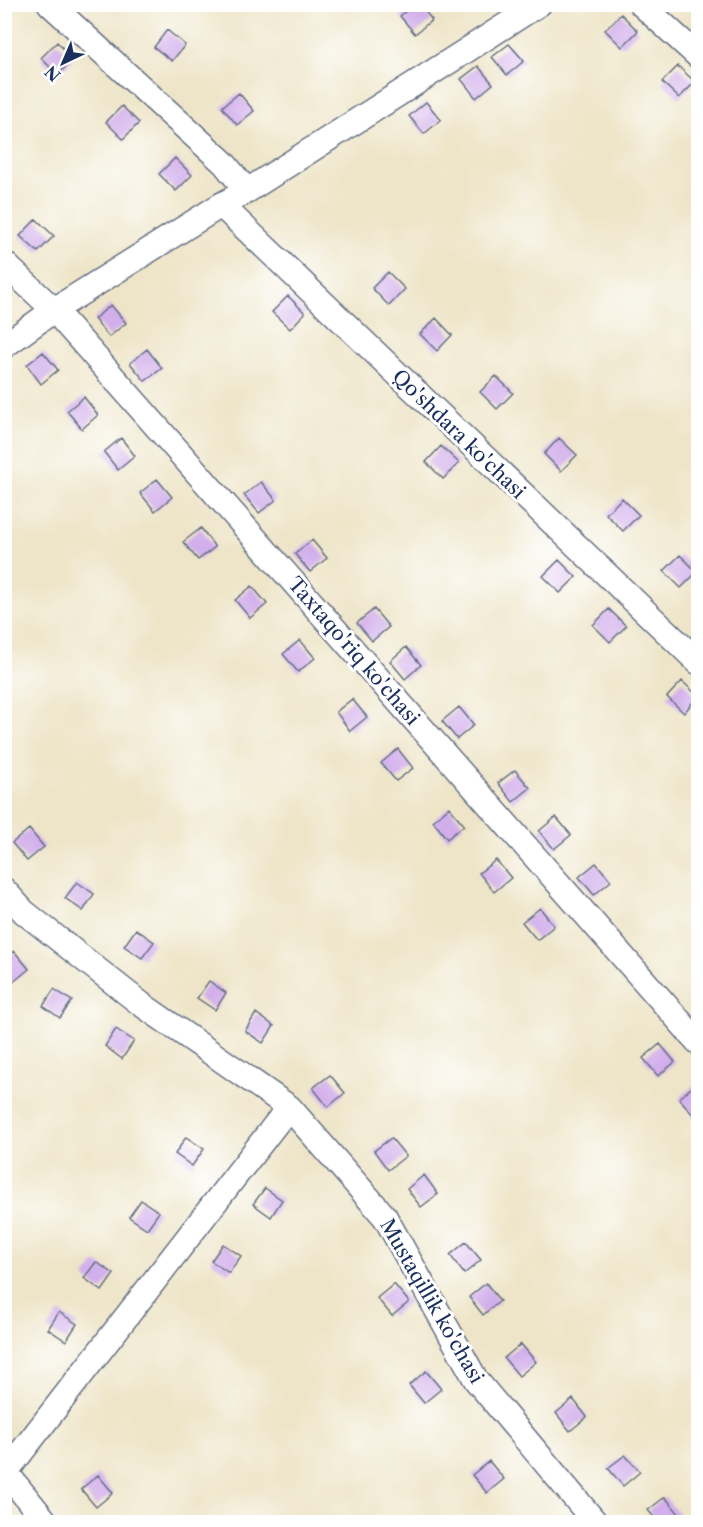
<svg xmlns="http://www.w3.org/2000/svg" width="703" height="1527" viewBox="0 0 703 1527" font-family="'Libre Caslon Text',serif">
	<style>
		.building { fill: #d2afeb }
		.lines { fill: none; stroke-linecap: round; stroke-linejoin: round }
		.minor-casing { stroke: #656f83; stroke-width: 27 }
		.minor { stroke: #fff; stroke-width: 24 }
		.labels { text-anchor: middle; stroke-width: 6; stroke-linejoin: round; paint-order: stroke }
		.street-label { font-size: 20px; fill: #1b2f5e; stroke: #fff }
	</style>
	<rect width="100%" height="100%" fill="#fff"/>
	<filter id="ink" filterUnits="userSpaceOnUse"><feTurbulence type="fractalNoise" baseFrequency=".0167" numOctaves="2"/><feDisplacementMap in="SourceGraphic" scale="12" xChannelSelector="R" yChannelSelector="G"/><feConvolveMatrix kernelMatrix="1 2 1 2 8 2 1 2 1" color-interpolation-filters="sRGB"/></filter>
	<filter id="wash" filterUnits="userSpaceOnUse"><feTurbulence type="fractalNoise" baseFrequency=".008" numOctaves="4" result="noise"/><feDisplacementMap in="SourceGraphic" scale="24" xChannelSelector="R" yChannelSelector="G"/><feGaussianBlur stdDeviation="1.35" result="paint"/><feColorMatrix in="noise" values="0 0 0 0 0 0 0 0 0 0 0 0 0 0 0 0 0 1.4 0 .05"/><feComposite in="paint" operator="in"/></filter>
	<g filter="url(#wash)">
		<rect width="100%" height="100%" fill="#eee5c8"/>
		<g id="blocks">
			<path class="building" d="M 414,4 L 419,4 L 432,20 L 415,34 L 400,16 Z
				M 621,14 L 638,31 L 622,47 L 605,30 Z
				M 167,30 L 185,45 L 172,61 L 154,47 Z
				M 57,42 L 73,59 L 58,75 L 41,58 Z
				M 509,44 L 524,61 L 507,75 L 492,57 Z
				M 478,66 L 493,84 L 476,98 L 461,79 Z
				M 678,66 L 695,82 L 679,98 L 662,82 Z
				M 239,93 L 254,111 L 237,125 L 222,107 Z
				M 426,102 L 441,120 L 424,134 L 409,116 Z
				M 122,106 L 139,123 L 123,139 L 106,122 Z
				M 175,158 L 192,175 L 176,191 L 159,174 Z
				M 36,219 L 54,236 L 38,252 L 20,236 Z
				M 388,272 L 405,289 L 389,306 L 372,288 Z
				M 288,296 L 305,313 L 290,329 L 272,312 Z
				M 111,305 L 126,323 L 109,337 L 94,319 Z
				M 436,318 L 452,335 L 437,351 L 420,334 Z
				M 147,349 L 162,368 L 145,381 L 130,363 Z
				M 43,352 L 58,370 L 41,384 L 27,365 Z
				M 496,376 L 513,393 L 497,409 L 480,392 Z
				M 84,397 L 98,415 L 82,429 L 67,411 Z
				M 121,438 L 135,456 L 118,470 L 104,452 Z
				M 559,438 L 577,455 L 561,471 L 544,454 Z
				M 441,446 L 459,463 L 443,479 L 426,462 Z
				M 157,479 L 172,497 L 155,511 L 140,493 Z
				M 261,482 L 276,500 L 259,513 L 244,495 Z
				M 622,498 L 639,515 L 623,531 L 606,514 Z
				M 201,528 L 215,547 L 198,560 L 183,542 Z
				M 312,540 L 327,558 L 310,572 L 295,554 Z
				M 680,555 L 697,572 L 681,588 L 664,571 Z
				M 559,560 L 576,577 L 560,593 L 543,576 Z
				M 252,586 L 267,604 L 250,618 L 235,600 Z
				M 374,609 L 389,627 L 372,641 L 357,623 Z
				M 609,609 L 626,626 L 610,642 L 593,625 Z
				M 300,640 L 315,658 L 298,672 L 283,654 Z
				M 406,647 L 421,665 L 405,679 L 390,661 Z
				M 682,681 L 698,696 L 684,713 L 667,697 Z
				M 352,699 L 367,717 L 350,731 L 336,712 Z
				M 459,707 L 474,725 L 457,739 L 442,721 Z
				M 398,749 L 413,768 L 396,781 L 381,763 Z
				M 515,770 L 530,788 L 513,802 L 498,783 Z
				M 449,807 L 464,825 L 447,839 L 433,821 Z
				M 556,817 L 571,835 L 554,849 L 539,831 Z
				M 29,829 L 44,847 L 27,861 L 12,843 Z
				M 496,860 L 511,878 L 494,892 L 479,873 Z
				M 596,863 L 611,881 L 594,895 L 579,877 Z
				M 77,882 L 94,894 L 83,911 L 65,898 Z
				M 540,908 L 554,926 L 537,940 L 522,922 Z
				M 136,929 L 154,942 L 142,958 L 124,946 Z
				M 14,951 L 29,969 L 12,983 L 4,974 L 4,959 Z
				M 209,981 L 226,993 L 215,1010 L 197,998 Z
				M 54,989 L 72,1001 L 60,1018 L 43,1006 Z
				M 256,1013 L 274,1026 L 263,1043 L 245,1031 Z
				M 116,1029 L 134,1041 L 122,1059 L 105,1046 Z
				M 660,1044 L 675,1062 L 658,1076 L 643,1058 Z
				M 330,1075 L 345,1093 L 328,1107 L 313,1088 Z
				M 696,1084 L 698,1087 L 698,1112 L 694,1116 L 679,1098 Z
				M 186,1137 L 204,1149 L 192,1166 L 175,1154 Z
				M 391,1138 L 406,1156 L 388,1170 L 374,1151 Z
				M 424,1175 L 438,1194 L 421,1207 L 407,1189 Z
				M 265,1188 L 282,1200 L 271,1217 L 253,1204 Z
				M 141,1200 L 159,1212 L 147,1229 L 129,1217 Z
				M 466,1242 L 481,1260 L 464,1274 L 450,1255 Z
				M 223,1244 L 241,1256 L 229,1273 L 211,1261 Z
				M 96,1262 L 114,1274 L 102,1291 L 84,1278 Z
				M 486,1283 L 500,1301 L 483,1315 L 469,1297 Z
				M 394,1284 L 409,1302 L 392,1316 L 377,1298 Z
				M 59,1312 L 77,1324 L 66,1341 L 48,1329 Z
				M 521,1344 L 536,1362 L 519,1376 L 504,1358 Z
				M 426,1371 L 441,1389 L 424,1403 L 409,1385 Z
				M 573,1399 L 587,1417 L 570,1431 L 556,1413 Z
				M 625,1455 L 640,1472 L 623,1486 L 608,1468 Z
				M 489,1461 L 504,1479 L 487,1493 L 472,1475 Z
				M 98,1475 L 113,1493 L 96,1507 L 81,1489 Z
				M 665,1497 L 680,1515 L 670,1522 L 658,1522 L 648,1510 Z"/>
		</g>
	</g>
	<g filter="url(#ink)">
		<use href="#blocks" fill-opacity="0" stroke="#656f83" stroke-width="1.5"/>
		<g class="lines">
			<g class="minor-casing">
				<path id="minor" d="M 50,4 L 224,163 L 247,191
					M 641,4 L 698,56
					M 221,205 L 698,662
					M 4,263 L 54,310 L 698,1042
					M 4,346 L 54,310 L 221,205 L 247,191 L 539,4
					M 4,890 L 24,912 L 141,1004 L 289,1107 L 385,1217 L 476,1380 L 595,1522
					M 4,1470 L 46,1522
					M 6,1472 L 289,1107"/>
			</g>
			<use href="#minor" class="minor"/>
		</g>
	</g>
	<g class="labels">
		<g class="street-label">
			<text transform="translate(459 434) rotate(44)" y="7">Qo'shdara ko'chasi</text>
			<text transform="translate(354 651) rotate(49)" y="7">Taxtaqo'riq ko'chasi</text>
			<text transform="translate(432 1301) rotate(60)" y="7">Mustaqillik ko'chasi</text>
		</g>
	</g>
	<rect width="703" height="1527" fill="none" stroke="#fff" stroke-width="24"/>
	<g transform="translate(63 63) rotate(224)" stroke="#ffffff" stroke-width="4.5" paint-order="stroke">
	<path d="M0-4.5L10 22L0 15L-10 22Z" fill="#1b2f5e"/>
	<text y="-9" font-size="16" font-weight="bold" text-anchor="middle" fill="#1b2f5e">N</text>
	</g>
</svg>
